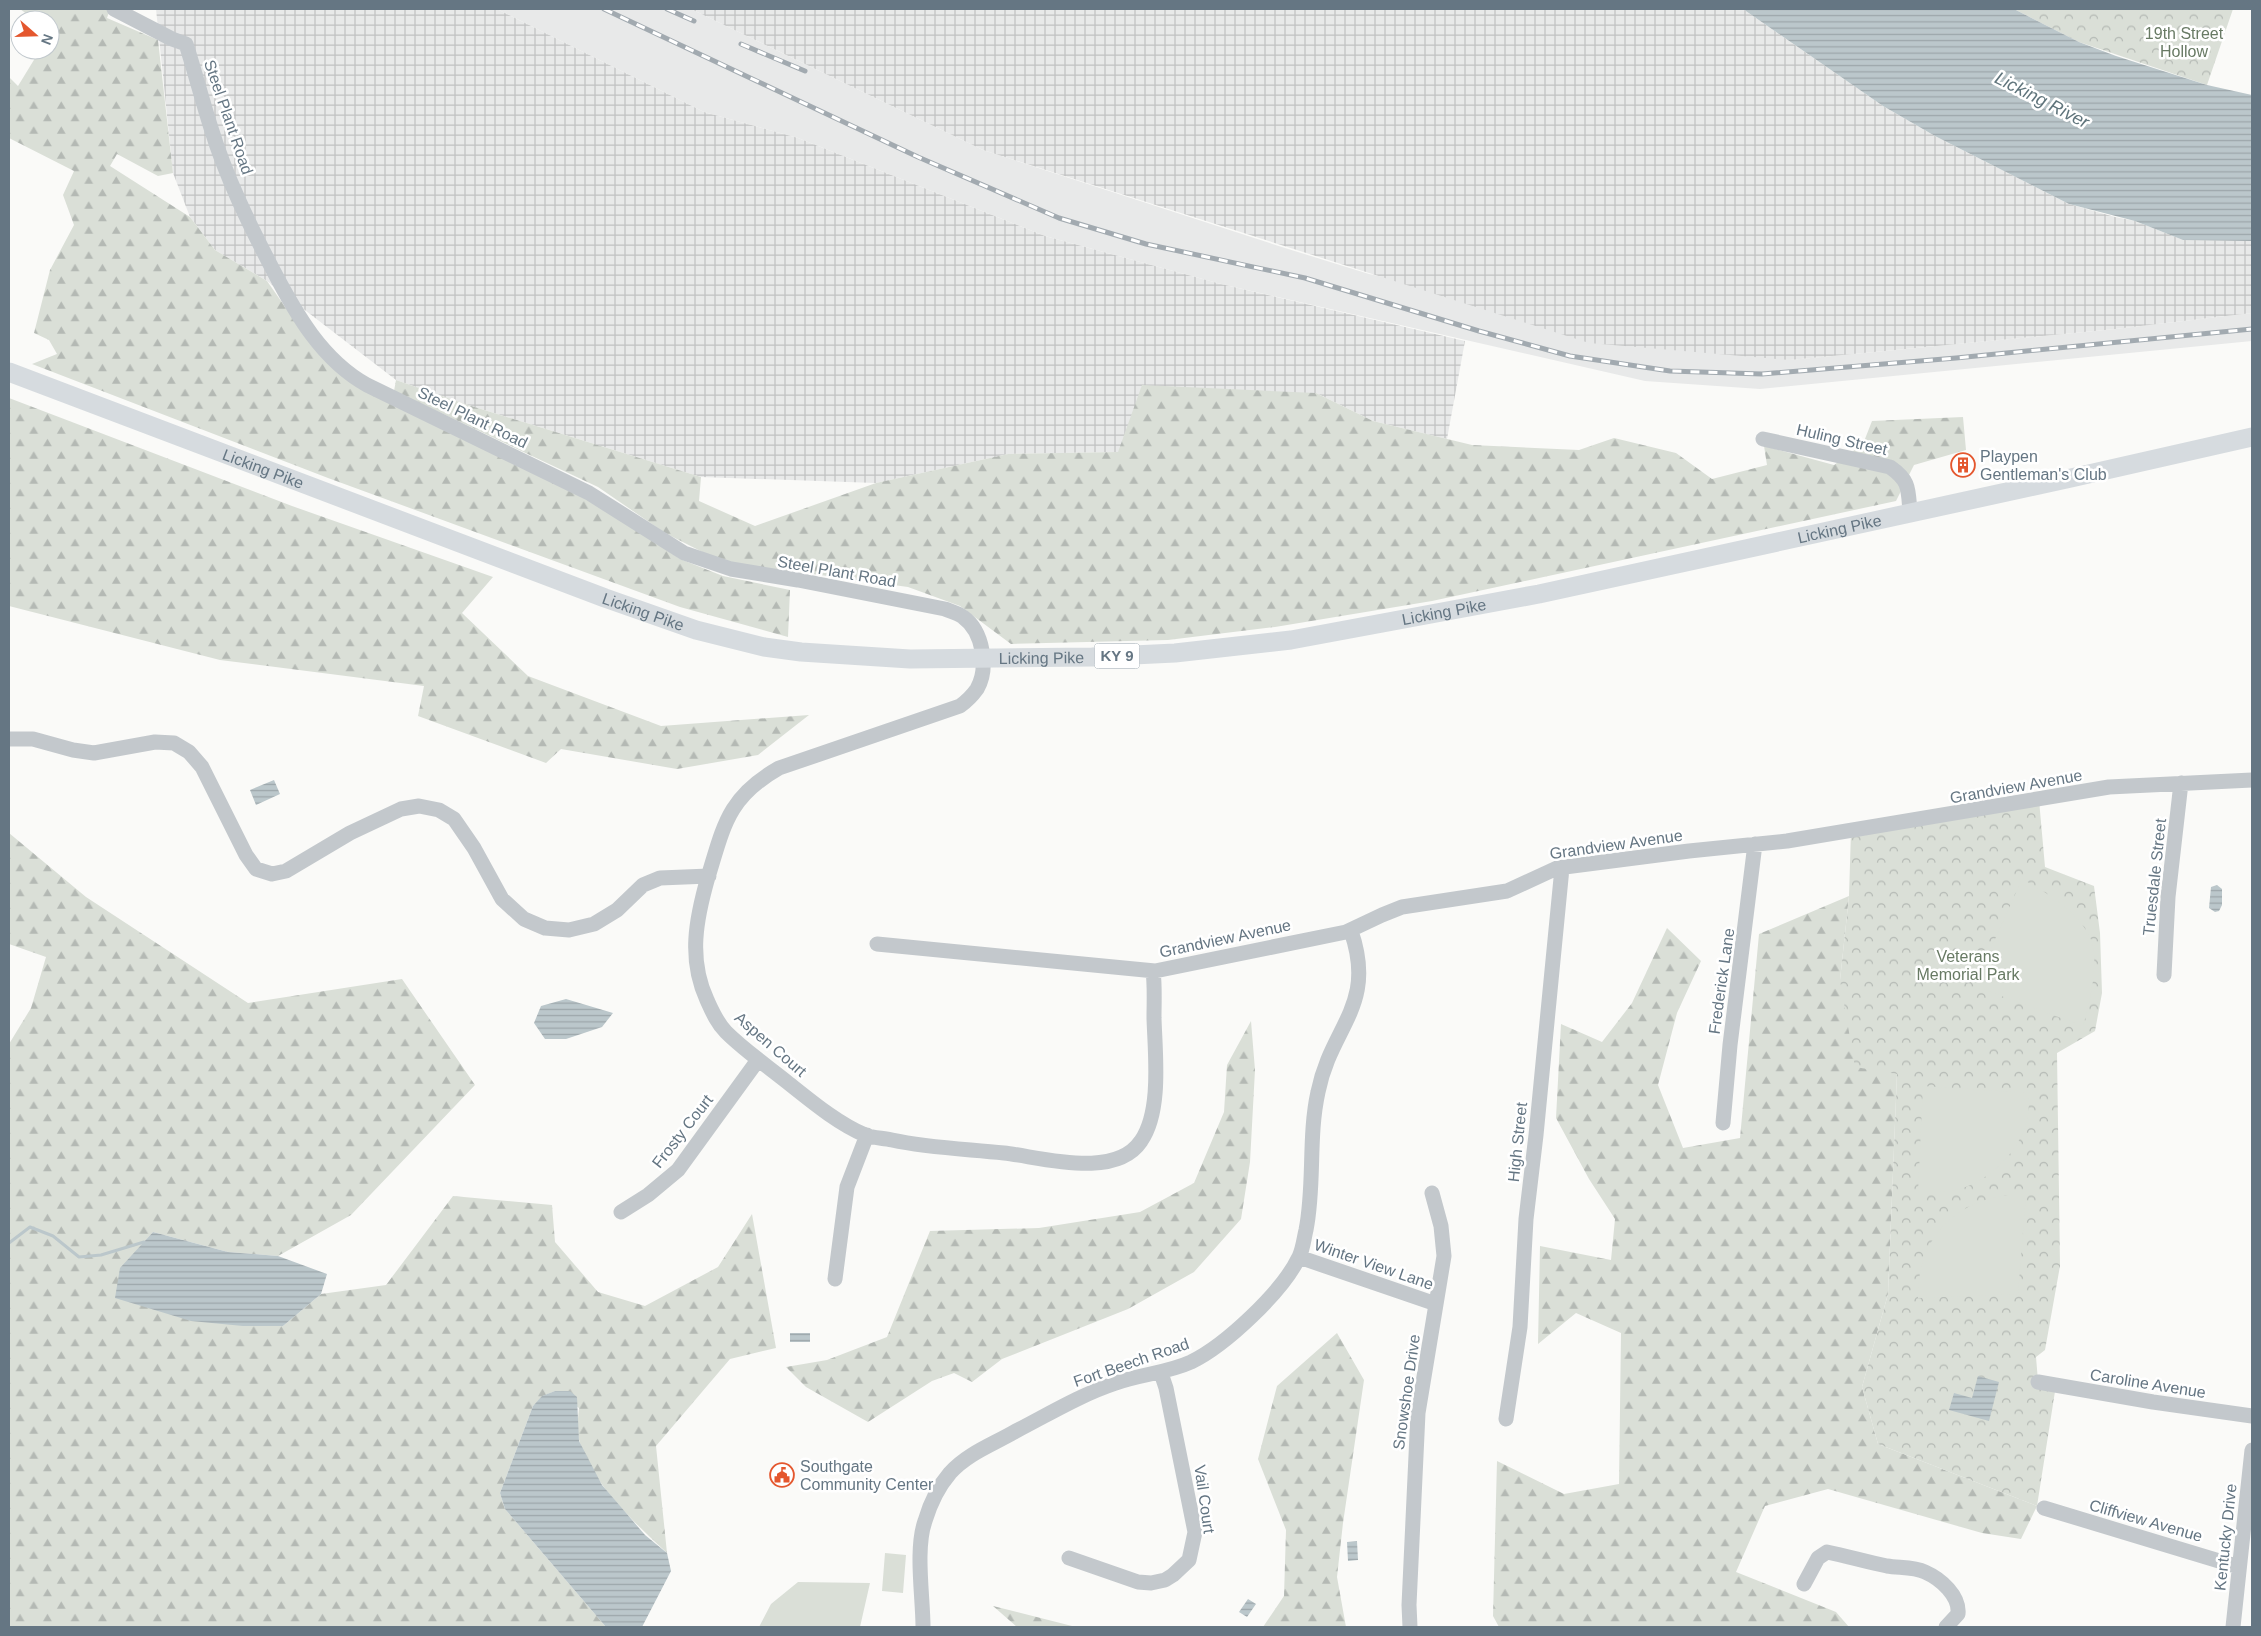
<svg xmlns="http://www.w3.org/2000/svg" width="2261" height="1636" viewBox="0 0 2261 1636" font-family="Arial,sans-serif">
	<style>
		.built { fill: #e8e9e9 }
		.industrial { fill: url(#industrial-grid) }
		.forest { fill: url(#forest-firs) }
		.park { fill: url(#park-crowns) }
		.pitch { fill: #dadfd7 }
		.water { fill: url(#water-rules) }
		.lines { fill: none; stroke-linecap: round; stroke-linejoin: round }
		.stream { stroke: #bbc7cb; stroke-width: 3 }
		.minor { stroke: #c3c8cc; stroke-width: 15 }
		.major { stroke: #d6dbdf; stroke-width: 19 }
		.rail-casing { stroke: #a2aab0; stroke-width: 5 }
		.rail { stroke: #fff; stroke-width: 3; stroke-dasharray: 9; stroke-linecap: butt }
		.labels { text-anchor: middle; stroke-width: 5; stroke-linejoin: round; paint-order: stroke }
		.shield { fill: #fff; stroke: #939fa8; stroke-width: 1 }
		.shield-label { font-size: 15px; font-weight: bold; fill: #657683 }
		.park-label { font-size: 16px; fill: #687a64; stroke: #fff }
		.street-label { font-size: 16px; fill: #657683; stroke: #fff }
		.poi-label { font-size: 16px; fill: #657683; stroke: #fff; text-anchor: start }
		.water-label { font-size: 18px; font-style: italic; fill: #60757c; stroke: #fff }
	</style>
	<defs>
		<pattern id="industrial-grid" width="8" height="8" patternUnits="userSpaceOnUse" patternTransform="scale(1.25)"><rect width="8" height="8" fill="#e8e9e9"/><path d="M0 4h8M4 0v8" fill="none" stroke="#c0c1c2"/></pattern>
		<pattern id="forest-firs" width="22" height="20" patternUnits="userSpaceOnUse" patternTransform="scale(1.25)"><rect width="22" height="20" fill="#dadfd7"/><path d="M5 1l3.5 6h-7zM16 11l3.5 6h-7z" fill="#b4b9b4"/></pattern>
		<pattern id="park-crowns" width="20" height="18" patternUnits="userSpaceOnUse" patternTransform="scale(1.25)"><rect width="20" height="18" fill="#dadfd7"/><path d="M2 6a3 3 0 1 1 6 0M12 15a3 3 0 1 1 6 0" fill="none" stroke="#b4b9b4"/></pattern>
		<pattern id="water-rules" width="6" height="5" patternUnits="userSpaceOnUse" patternTransform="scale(1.25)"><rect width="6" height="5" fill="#bbc7cb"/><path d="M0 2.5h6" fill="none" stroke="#9ca6aa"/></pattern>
	</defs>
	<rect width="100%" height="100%" fill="#fafaf8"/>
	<path class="built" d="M 497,9 L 691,9 L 983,150 L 1285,248 L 1369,274 L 1790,360 L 2115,329 L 2252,313 L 2252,341 L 1760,389 L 1645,381 L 1221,284 L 1045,236 L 798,138 L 704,112 Z"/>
	<path class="industrial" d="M 156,9 L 497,9 L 704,112 L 798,138 L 1045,236 L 1221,284 L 1465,341 L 1447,439 L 1373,421 L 1316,393 L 1118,452 L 1008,454 L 876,483 L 701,477 L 465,404 L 396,380 L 267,281 L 215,250 L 190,217 L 173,173 Z
		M 691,9 L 1743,9 L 1883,106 L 1935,136 L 2069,204 L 2115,217 L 2135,221 L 2183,240 L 2252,241 L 2252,313 L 2115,329 L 1790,360 L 1589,343 L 983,150 Z"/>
	<path class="forest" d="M 20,9 L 110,9 L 107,18 L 158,40 L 173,173 L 158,176 L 117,154 L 110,166 L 190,217 L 215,250 L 267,281 L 314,348 L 608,510 L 680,559 L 723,576 L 790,590 L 788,637 L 680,607 L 328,478 L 32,364 L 57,354 L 49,340 L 34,333 L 50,270 L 74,225 L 63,195 L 74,171 L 9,138 L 9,77 L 18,86 L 40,50 L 50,50 L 50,20 L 35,20 Z
		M 396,380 L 465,404 L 701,477 L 699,501 L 755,526 L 876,483 L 1008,454 L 1118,452 L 1142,385 L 1316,393 L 1373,421 L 1472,445 L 1579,450 L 1614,438 L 1676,453 L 1712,479 L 1767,465 L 1764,446 L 1834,465 L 1863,444 L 1872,421 L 1963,417 L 1966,450 L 1914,465 L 1896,501 L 1432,601 L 1275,627 L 1168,640 L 1011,644 L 960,606 L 908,587 L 791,571 L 730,566 L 665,533 L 598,487 L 394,391 Z
		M 9,398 L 292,506 L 493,577 L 462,613 L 528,676 L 661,726 L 809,715 L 758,755 L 677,769 L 561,749 L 546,763 L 418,716 L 424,686 L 220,660 L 9,606 Z
		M 9,833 L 86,897 L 248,1003 L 402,979 L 475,1085 L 351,1215 L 278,1256 L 228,1252 L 153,1232 L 144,1242 L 283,1326 L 321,1294 L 386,1285 L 453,1196 L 552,1205 L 555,1242 L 598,1292 L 645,1306 L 718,1267 L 752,1214 L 776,1348 L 730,1359 L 656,1446 L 667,1553 C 633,1521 596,1488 580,1443 C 576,1432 578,1419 579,1408 L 555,1391 L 543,1396 L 533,1406 L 500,1493 L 505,1509 L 606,1627 L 9,1627 L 9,1044 L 31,1008 L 46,957 L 9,944 Z
		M 1849,896 L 1840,980 L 1920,1011 L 1897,1074 L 1888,1294 L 1862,1387 L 1878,1444 L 2037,1506 L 2021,1539 L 1982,1533 L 1828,1489 L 1765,1506 L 1736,1572 L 1836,1612 L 1849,1627 L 1499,1627 L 1493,1616 L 1497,1461 L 1564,1494 L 1619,1484 L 1621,1333 L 1576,1313 L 1538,1344 L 1540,1246 L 1611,1260 L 1615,1219 L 1589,1179 L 1556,1118 L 1561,1024 L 1602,1042 L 1632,1003 L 1667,928 L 1701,961 L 1677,1013 L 1658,1085 L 1683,1148 L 1740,1138 L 1759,934 Z
		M 1251,1021 L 1255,1070 L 1250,1162 L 1241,1219 L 1194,1272 L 1128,1309 L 1002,1359 L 972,1382 L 954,1373 L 932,1381 L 868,1422 L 806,1387 L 786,1367 L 827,1360 L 887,1337 L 930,1231 L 1039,1228 L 1140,1212 L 1194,1183 L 1224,1112 L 1227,1065 Z
		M 1337,1333 L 1364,1380 L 1343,1523 L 1337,1577 L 1346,1627 L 1263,1627 L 1284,1596 L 1286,1530 L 1258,1459 L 1277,1386 Z
		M 993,1606 L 1076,1627 L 1017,1627 Z"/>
	<path class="park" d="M 2014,9 L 2233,9 L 2207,85 L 2079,42 Z
		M 2039,800 L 2045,867 L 2094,886 L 2100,933 L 2102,993 L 2095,1031 L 2057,1053 L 2060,1266 L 2045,1350 L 2036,1357 L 2038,1381 L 2056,1385 L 2037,1506 L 1878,1444 L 1862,1387 L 1888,1294 L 1897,1074 L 1855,1067 L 1840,980 L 1849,896 L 1851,831 Z"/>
	<path class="pitch" d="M 2022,879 C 2045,891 2077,912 2089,935 C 2101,958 2090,1002 2083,1026 L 1974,986 Z
		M 1923,1086 L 2029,1093 C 2029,1102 2029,1111 2027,1120 C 2020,1151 1990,1180 1960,1189 C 1946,1193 1932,1192 1918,1192 Z
		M 2008,1195 L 2026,1195 L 2018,1294 L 1918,1298 C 1917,1241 1952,1202 2008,1195 Z
		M 885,1553 L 906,1555 L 903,1593 L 882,1591 Z
		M 798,1582 L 870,1583 L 860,1627 L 759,1627 L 771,1604 Z"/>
	<path class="water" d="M 1743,9 L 2014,9 L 2079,42 L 2116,56 L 2207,85 L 2252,95 L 2252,241 L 2183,240 L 2135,221 L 2069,204 L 1935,136 L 1883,106 Z
		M 274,780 L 280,794 L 256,805 L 250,790 Z
		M 2217,885 L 2222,889 L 2222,905 L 2219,911 L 2215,912 L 2209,908 L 2211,887 Z
		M 566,999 L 613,1013 L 602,1027 L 566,1039 L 545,1039 L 534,1023 L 541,1006 Z
		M 153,1232 L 228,1252 L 278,1256 L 327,1274 L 321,1294 L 283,1326 L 243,1326 L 191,1321 L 115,1298 L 120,1268 Z
		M 790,1333 L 810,1333 L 810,1342 L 790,1342 Z
		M 1978,1376 L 1999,1382 L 1989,1421 L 1949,1410 L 1954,1393 L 1972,1398 Z
		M 555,1391 L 570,1391 L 577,1397 L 579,1441 L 602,1485 L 645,1535 L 667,1553 L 671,1571 L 642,1627 L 606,1627 L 505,1509 L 500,1493 L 533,1406 L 542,1396 Z
		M 1357,1541 L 1358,1560 L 1348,1561 L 1347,1542 Z
		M 1248,1599 L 1256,1604 L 1247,1617 L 1239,1612 Z"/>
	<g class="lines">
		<path class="stream" d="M 9,1243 L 30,1227 L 53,1236 L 79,1257 L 101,1255 L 144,1242"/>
		<path class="minor" d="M 114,9 L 172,39 L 186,44 C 195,72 202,100 211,128 C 226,177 249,224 273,270 C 296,314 322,360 367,385 L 589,493 L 684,553 L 731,569 L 798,580 L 945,609 C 950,611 958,613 963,617 C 983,631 989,668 977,689 C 972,696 967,701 960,706 L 779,768 C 728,797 724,825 708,877 C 696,919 688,959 707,1000 C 712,1011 717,1023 726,1032 C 744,1050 767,1066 787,1082 C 811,1101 837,1123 865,1135 C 873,1138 883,1138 892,1140 C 929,1148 966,1149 1004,1153 C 1041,1157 1115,1180 1141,1141 C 1162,1111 1155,1053 1154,1018 C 1154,1002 1155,986 1153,971
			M 1763,439 L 1890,467 C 1910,481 1908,489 1910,512
			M 9,739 L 33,739 L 73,750 L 94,753 L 155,742 L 174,743 L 189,752 L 202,767 L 246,855 L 256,869 L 272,874 L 286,871 L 350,833 L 401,809 L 419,806 L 439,810 L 454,819 L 474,848 L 502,899 L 524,919 L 545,928 L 569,930 L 594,924 L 617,910 L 643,885 L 660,878 L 709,876
			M 877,944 L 1155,971 L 1346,932 L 1382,915 L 1402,907 L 1507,891 L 1557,868 L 1689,851 L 1787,841 L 2109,787 L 2252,780
			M 2164,975 L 2168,897 L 2181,783
			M 1723,1123 L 1730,1045 L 1755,844
			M 621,1212 L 648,1195 L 678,1170 L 758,1060
			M 1299,1257 L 1436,1304
			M 835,1279 L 847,1187 L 867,1135
			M 2038,1382 L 2153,1402 L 2252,1416
			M 1506,1419 L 1520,1327 L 1526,1219 L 1536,1135 L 1562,868
			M 2044,1508 L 2239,1567
			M 1069,1558 L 1138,1582 L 1151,1583 L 1165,1580 L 1173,1575 L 1189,1560 L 1195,1532 L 1166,1388 L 1161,1373
			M 1804,1584 L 1818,1558 L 1827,1552 C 1847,1556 1867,1562 1887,1566 C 1899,1568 1914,1567 1925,1572 C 1941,1579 1960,1596 1958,1614 L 1946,1627
			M 923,1627 C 923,1597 915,1549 925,1521 C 930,1504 938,1487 950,1473 C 968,1453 994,1444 1016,1431 C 1049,1414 1080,1395 1116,1383 C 1141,1374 1167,1373 1191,1362 C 1226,1345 1283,1291 1299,1257 C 1303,1249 1304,1238 1306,1230 C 1315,1185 1308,1137 1318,1092 C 1331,1026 1377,1006 1351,931
			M 1410,1627 L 1409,1605 L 1418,1413 L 1444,1256 L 1441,1226 L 1432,1193
			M 2233,1627 L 2252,1450"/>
		<path class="major" id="s1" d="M 9,372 L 605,598 L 696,630 L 764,647 L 801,652 L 910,659 L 1092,657 L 1175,653 L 1291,640 L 1539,594 L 2071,478 L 2252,437"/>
		<g class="rail-casing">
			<path id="rail" d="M 604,9 L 918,157 L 1059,218 L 1146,244 L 1305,278 L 1479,331 L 1570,356 L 1670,371 L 1762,374 L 1956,358 L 2252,329
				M 667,9 L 694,21
				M 741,44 L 805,71"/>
		</g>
		<use href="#rail" class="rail"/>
	</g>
	<defs>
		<g id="building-ring" transform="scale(1.25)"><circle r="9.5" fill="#fff" stroke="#e4572e" stroke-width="1.5"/><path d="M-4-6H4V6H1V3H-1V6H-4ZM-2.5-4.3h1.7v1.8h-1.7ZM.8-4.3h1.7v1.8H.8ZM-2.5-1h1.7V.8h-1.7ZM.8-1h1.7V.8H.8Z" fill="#e4572e"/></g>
		<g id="civic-ring" transform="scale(1.25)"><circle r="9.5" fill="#fff" stroke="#e4572e" stroke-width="1.5"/><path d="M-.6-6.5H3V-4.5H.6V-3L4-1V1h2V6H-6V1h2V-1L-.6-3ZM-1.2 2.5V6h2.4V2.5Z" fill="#e4572e"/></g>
	</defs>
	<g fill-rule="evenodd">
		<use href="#building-ring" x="1963" y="465"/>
		<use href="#civic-ring" x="782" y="1475"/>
	</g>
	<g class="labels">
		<rect class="shield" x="1094.5" y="643.5" width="45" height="25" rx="4"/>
		<g class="shield-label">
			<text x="1117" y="661">KY 9</text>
		</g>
		<g class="park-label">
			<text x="2184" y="39">19th Street<tspan x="2184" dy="18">Hollow</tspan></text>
			<text x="1968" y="962">Veterans<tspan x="1968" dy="18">Memorial Park</tspan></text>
		</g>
		<g class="street-label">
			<text transform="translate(229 117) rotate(71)" y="6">Steel Plant Road</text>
			<text transform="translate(473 417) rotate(26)" y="6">Steel Plant Road</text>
			<text transform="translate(1842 439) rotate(13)" y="6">Huling Street</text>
			<text dy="6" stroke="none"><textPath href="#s1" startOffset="272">Licking Pike</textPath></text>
			<text dy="6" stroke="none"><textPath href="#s1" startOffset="1892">Licking Pike</textPath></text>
			<text transform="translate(837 571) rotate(10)" y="6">Steel Plant Road</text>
			<text dy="6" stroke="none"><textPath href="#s1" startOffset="678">Licking Pike</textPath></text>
			<text dy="6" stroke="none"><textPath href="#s1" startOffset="1488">Licking Pike</textPath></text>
			<text dy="6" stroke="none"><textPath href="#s1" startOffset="1082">Licking Pike</textPath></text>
			<text transform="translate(2016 786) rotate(-10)" y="6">Grandview Avenue</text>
			<text transform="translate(1616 844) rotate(-8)" y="6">Grandview Avenue</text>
			<text transform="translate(2154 877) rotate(-84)" y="6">Truesdale Street</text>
			<text transform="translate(1225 938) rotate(-12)" y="6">Grandview Avenue</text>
			<text transform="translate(1721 981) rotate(-82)" y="6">Frederick Lane</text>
			<text transform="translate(771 1044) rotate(41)" y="6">Aspen Court</text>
			<text transform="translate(682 1131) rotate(-52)" y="6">Frosty Court</text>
			<text transform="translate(1517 1142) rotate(-84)" y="6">High Street</text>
			<text transform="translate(1374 1264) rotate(19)" y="6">Winter View Lane</text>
			<text transform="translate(1131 1362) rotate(-19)" y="6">Fort Beech Road</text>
			<text transform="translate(2148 1383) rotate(9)" y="6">Caroline Avenue</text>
			<text transform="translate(1406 1392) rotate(-82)" y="6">Snowshoe Drive</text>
			<text transform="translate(1205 1499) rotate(82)" y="6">Vail Court</text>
			<text transform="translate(2146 1520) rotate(16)" y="6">Cliffview Avenue</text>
			<text transform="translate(2225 1537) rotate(-84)" y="6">Kentucky Drive</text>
		</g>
		<g class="poi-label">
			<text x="1980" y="462">Playpen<tspan x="1980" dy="18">Gentleman's Club</tspan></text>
			<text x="800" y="1472">Southgate<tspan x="800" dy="18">Community Center</tspan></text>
		</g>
		<g class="water-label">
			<text transform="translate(2042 100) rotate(27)" y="6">Licking River</text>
		</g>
	</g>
	<rect width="2261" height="1636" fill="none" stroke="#657683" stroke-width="20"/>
	<g transform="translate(35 35) rotate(110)"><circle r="24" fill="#ffffff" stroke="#c1c8cd"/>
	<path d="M0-4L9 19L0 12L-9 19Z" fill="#e4572e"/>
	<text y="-8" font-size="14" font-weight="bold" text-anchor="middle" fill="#657683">N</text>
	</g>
</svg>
